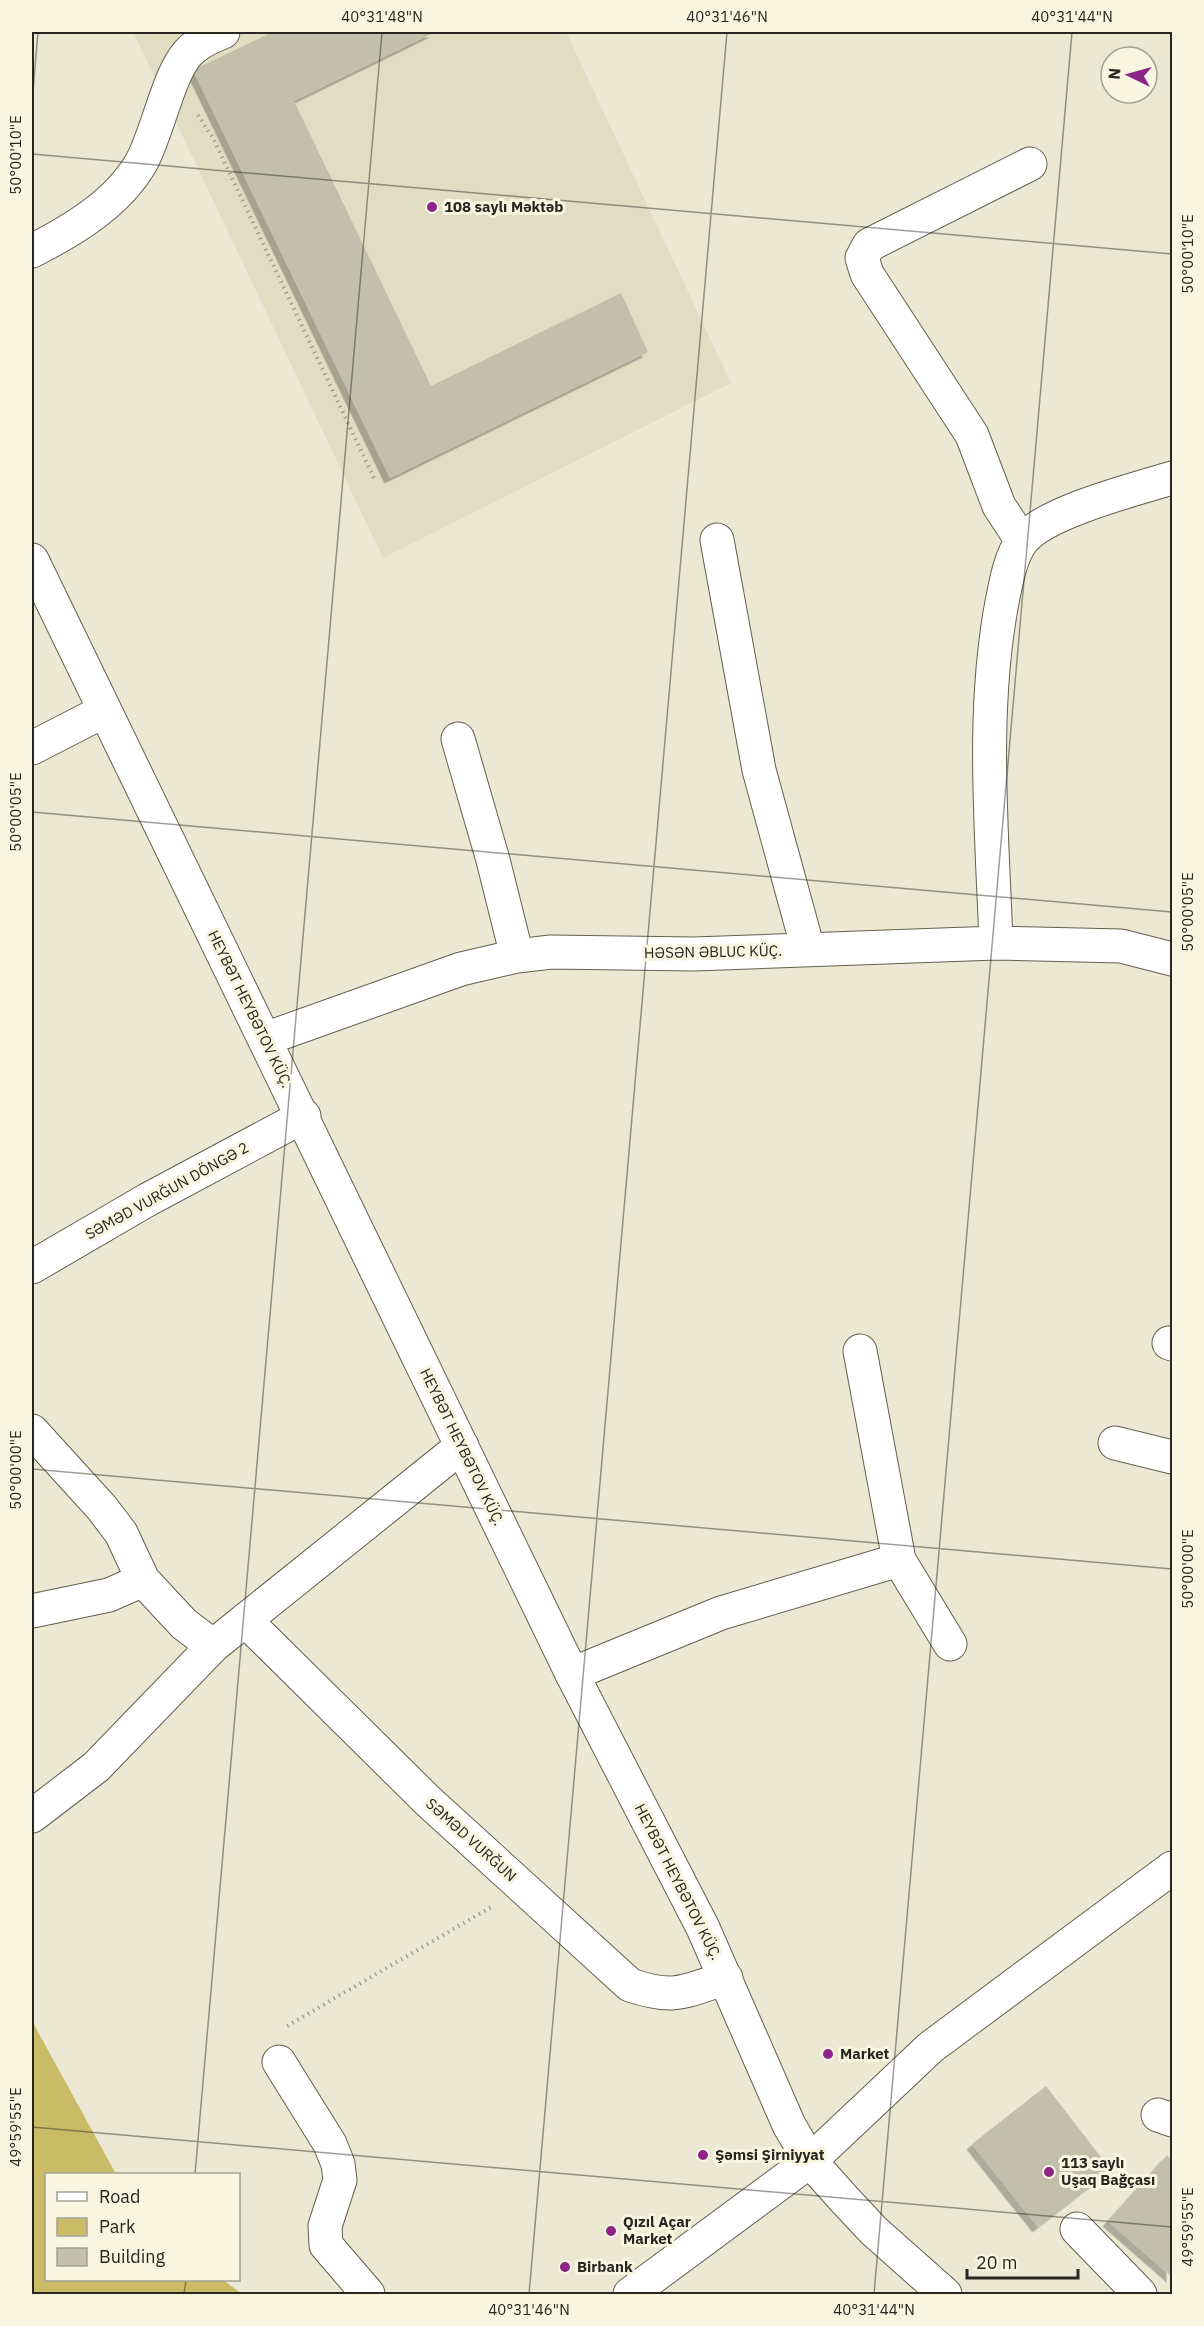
<svg xmlns="http://www.w3.org/2000/svg" width="1204" height="2326" viewBox="0 0 1204 2326" font-family="'IBM Plex Sans',sans-serif">
	<style>
		.built { fill: #e1ddc3 }
		.green { fill: #cabc67 }
		.building { fill: #c2bfad; filter: url(#shadow) }
		.lines { fill: none; stroke-linecap: round; stroke-linejoin: round }
		.minor-casing { stroke: #63604f; stroke-width: 35 }
		.major-casing { stroke: #63604f; stroke-width: 35 }
		.path { stroke: #a2a090; stroke-width: 4; stroke-dasharray: 1.5 4.5; stroke-linecap: butt }
		.minor { stroke: #fff; stroke-width: 33 }
		.major { stroke: #fff; stroke-width: 33 }
		.ticks { fill: none; stroke: #27261f; stroke-width: 1.5; stroke-opacity: 0.45 }
		.poi-dot { fill: #8d2488; stroke: #f8f5e1; stroke-width: 2 }
		.labels { text-anchor: middle; stroke-width: 6; stroke-linejoin: round; paint-order: stroke }
		.poi-label { font-size: 15px; font-weight: bold; fill: #27261f; stroke: #f8f5e1; text-anchor: start }
		.street-label { font-size: 15px; fill: #27261f; stroke: #f8f5e1 }
		.neatline { fill: none; stroke: #27261f; stroke-width: 2 }
		.ticks-label { font-size: 15px; text-anchor: middle; fill: #27261f }
	</style>
	<defs>
		<filter id="shadow"><feDropShadow dx="-5.5" dy="5.5" stdDeviation="0" flood-color="#0004"/></filter>
	</defs>
	<rect width="100%" height="100%" fill="#ebe8d4"/>
	<path class="built" d="M 133,32 L 566,32 L 731,383 L 383,558 Z"/>
	<path class="green" d="M 32,2021 L 116,2174 L 46,2174 L 46,2280 L 223,2280 L 242,2294 L 32,2294 Z"/>
	<path class="building" d="M 273,32 L 435,32 L 294,101 L 431,386 L 621,293 L 648,352 L 390,478 L 193,70 Z
		M 1046,2086 L 1111,2170 L 1038,2227 L 972,2144 Z
		M 1167,2155 L 1172,2160 L 1172,2277 L 1108,2221 Z"/>
	<g class="lines">
		<g class="minor-casing">
			<path id="minor" d="M 32,251 C 73,230 117,204 141,163 C 157,135 168,75 188,53 C 197,43 210,37 223,32
				M 717,540 L 759,770 L 808,949
				M 1022,541 L 999,506 L 972,435 L 867,274 L 862,258 L 869,245 L 1030,164
				M 458,739 L 493,860 L 517,956
				M 32,748 L 104,711
				M 996,943 C 992,829 981,714 1002,602 C 1006,583 1010,557 1022,541 C 1044,512 1136,489 1172,478
				M 265,1039 L 461,969 L 517,956 L 551,952 L 694,954 L 996,943 L 1121,946 L 1172,959
				M 32,1267 L 147,1200 L 304,1116
				M 1169,1343 L 1172,1344
				M 860,1351 L 899,1560 L 950,1644
				M 32,1431 L 102,1508 L 121,1533 L 143,1580 L 184,1624 L 213,1646
				M 1115,1443 L 1172,1457
				M 32,1611 L 109,1595 L 143,1580
				M 245,1620 L 428,1801 L 630,1985 C 675,2000 682,1992 726,1978
				M 572,1674 L 721,1613 L 899,1560
				M 32,1816 L 96,1767 L 213,1646 L 462,1446
				M 279,2062 L 330,2144 L 338,2164 L 340,2180 L 325,2226 L 326,2245 L 368,2294
				M 1158,2115 L 1172,2120
				M 810,2161 L 931,2047 L 1172,1868
				M 1077,2229 L 1140,2294"/>
		</g>
		<g class="major-casing">
			<path id="major" d="M 32,560 L 572,1674 L 703,1928 L 789,2125 L 810,2161 L 844,2199 L 874,2231 L 945,2294
				M 630,2294 L 810,2161"/>
		</g>
		<path class="path" d="M 198,115 L 213,138 L 374,478
			M 287,2026 L 493,1906"/>
		<use href="#minor" class="minor"/>
		<use href="#major" class="major"/>
	</g>
	<path class="ticks" d="M 32,102 L 38,32M 32,154 L 1172,254M 32,812 L 1172,912M 32,1469 L 1172,1569M 32,2127 L 1172,2227M 195,2174 L 382,32M 184,2294 L 186,2280M 529,2294 L 727,32M 874,2294 L 1072,32"/>
	<g class="poi-dot">
		<circle cx="432" cy="207" r="6"/>
		<circle cx="828" cy="2054" r="6"/>
		<circle cx="703" cy="2155" r="6"/>
		<circle cx="1049" cy="2172" r="6"/>
		<circle cx="611" cy="2231" r="6"/>
		<circle cx="565" cy="2267" r="6"/>
	</g>
	<g class="labels">
		<g class="poi-label">
			<text x="444" y="212">108 saylı Məktəb</text>
			<text x="840" y="2059">Market</text>
			<text x="715" y="2160">Şəmsi Şirniyyat</text>
			<text x="1061" y="2168">113 saylı<tspan x="1061" dy="17">Uşaq Bağçası</tspan></text>
			<text x="623" y="2227">Qızıl Açar<tspan x="623" dy="17">Market</tspan></text>
			<text x="577" y="2272">Birbank</text>
		</g>
		<g class="street-label">
			<text transform="translate(713 952) rotate(-1)" y="5">HƏSƏN ƏBLUC KÜÇ.</text>
			<text transform="translate(250 1009) rotate(64)" y="5">HEYBƏT HEYBƏTOV KÜÇ.</text>
			<text transform="translate(167 1191) rotate(-29)" y="5">SƏMƏD VURĞUN DÖNGƏ 2</text>
			<text transform="translate(462 1447) rotate(64)" y="5">HEYBƏT HEYBƏTOV KÜÇ.</text>
			<text transform="translate(471 1840) rotate(42)" y="5">SƏMƏD VURĞUN</text>
			<text transform="translate(678 1882) rotate(63)" y="5">HEYBƏT HEYBƏTOV KÜÇ.</text>
		</g>
	</g>
	<rect width="1204" height="2326" fill="none" stroke="#f8f5e1" stroke-width="66"/>
	<rect x="45" y="2173" width="195" height="108" fill="#f8f5e1" stroke="#a4a293" stroke-width="1.5"/>
	<rect x="57" y="2192" width="30" height="9" fill="#ffffff" stroke="#a4a293" stroke-width="1.5"/>
	<text x="99" y="2203" font-size="18" fill="#27261f">Road</text>
	<rect x="57" y="2218" width="30" height="18" fill="#cabc67" stroke="#a4a293" stroke-width="1.5"/>
	<text x="99" y="2233" font-size="18" fill="#27261f">Park</text>
	<rect x="57" y="2248" width="30" height="18" fill="#c2bfad" stroke="#a4a293" stroke-width="1.5"/>
	<text x="99" y="2263" font-size="18" fill="#27261f">Building</text>
	<g transform="translate(1129 75) rotate(275)"><circle r="28" fill="#f8f5e1" stroke="#a4a293" stroke-width="1.5"/>
	<path d="M0-4.5L10 22L0 15L-10 22Z" fill="#8d2488"/>
	<text y="-9" font-size="16" font-weight="bold" text-anchor="middle" fill="#27261f">N</text>
	</g>
	<path d="M967 2269v9h111v-9" fill="none" stroke="#27261f" stroke-width="3"/>
	<text x="976" y="2269" font-size="18" fill="#27261f" stroke="#f8f5e1" stroke-width="4.5" paint-order="stroke">20 m</text>
	<rect x="33" y="33" width="1138" height="2260" class="neatline"/>
	<g class="ticks-label">
		<text x="382" y="22">40°31'48"N</text>
		<text x="727" y="22">40°31'46"N</text>
		<text x="1072" y="22">40°31'44"N</text>
		<text transform="translate(16 155) rotate(-90)" y="5">50°00'10"E</text>
		<text transform="translate(1188 254) rotate(-90)" y="5">50°00'10"E</text>
		<text transform="translate(16 812) rotate(-90)" y="5">50°00'05"E</text>
		<text transform="translate(1188 912) rotate(-90)" y="5">50°00'05"E</text>
		<text transform="translate(16 1470) rotate(-90)" y="5">50°00'00"E</text>
		<text transform="translate(1188 1569) rotate(-90)" y="5">50°00'00"E</text>
		<text transform="translate(16 2127) rotate(-90)" y="5">49°59'55"E</text>
		<text transform="translate(1188 2227) rotate(-90)" y="5">49°59'55"E</text>
		<text x="529" y="2315">40°31'46"N</text>
		<text x="874" y="2315">40°31'44"N</text>
	</g>
</svg>
